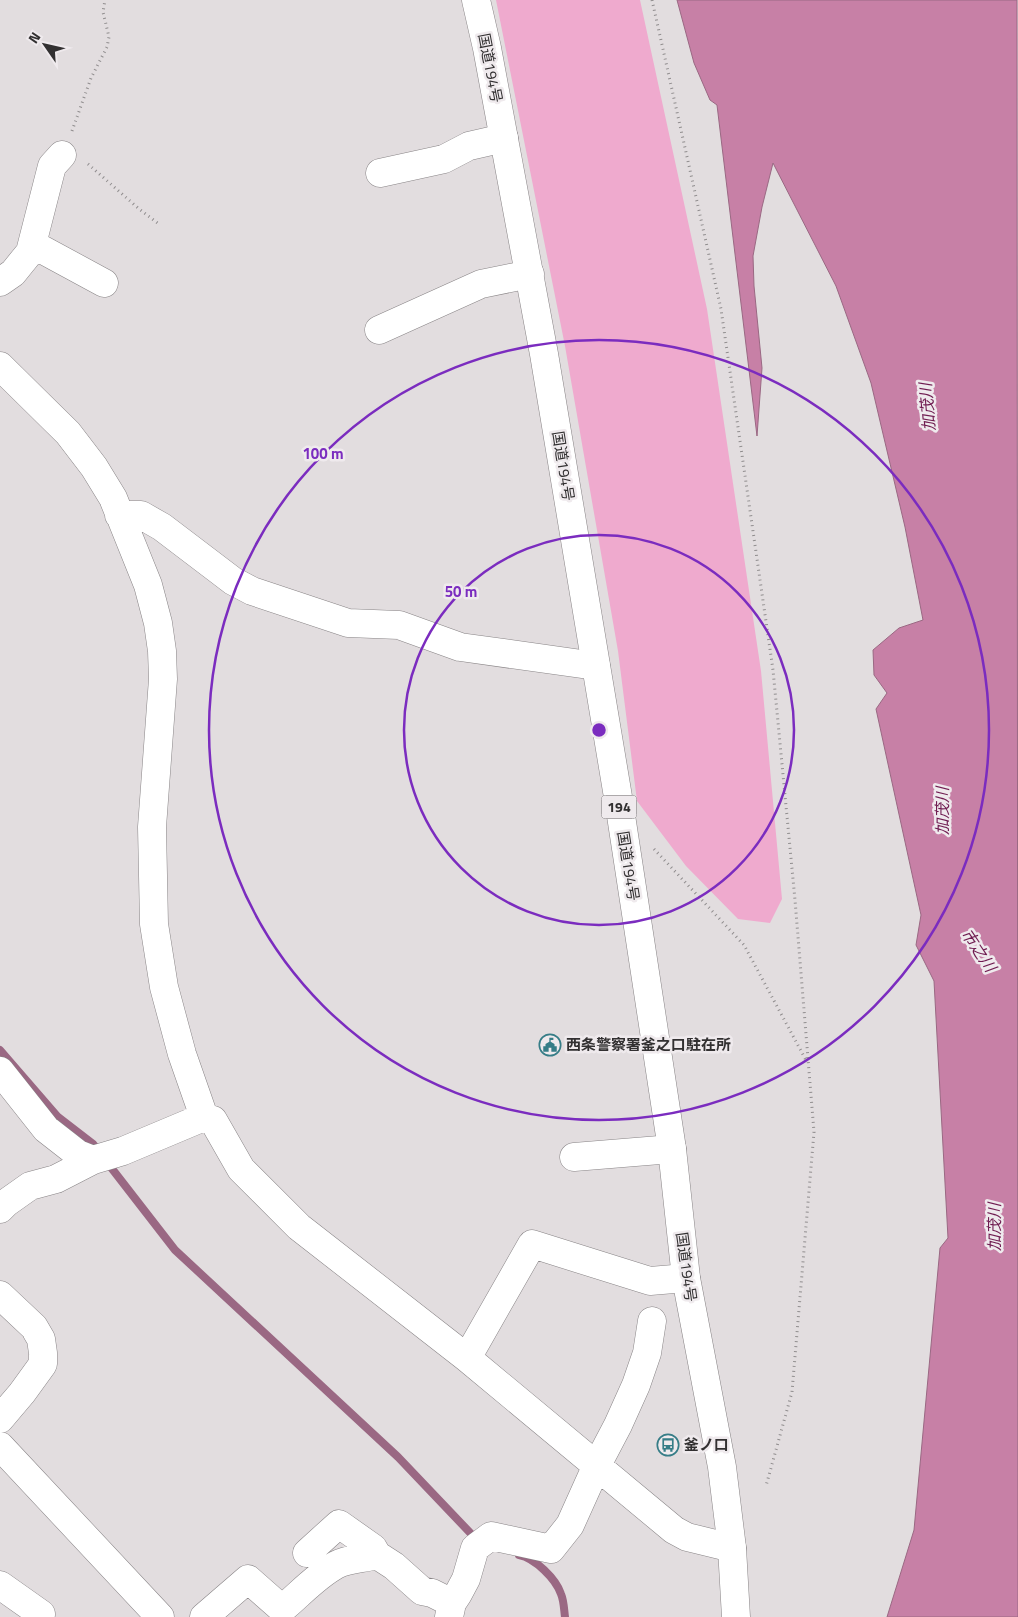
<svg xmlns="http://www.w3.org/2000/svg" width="1018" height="1617" viewBox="0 0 1018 1617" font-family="'Titillium Web','Noto Sans JP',sans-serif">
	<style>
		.green { fill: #efaace }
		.water { fill: #c780a6; stroke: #9a6883 }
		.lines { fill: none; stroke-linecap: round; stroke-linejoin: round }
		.stream { stroke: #9a6883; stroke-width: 8 }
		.minor-casing { stroke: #888486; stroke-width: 29 }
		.highway-casing { stroke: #888486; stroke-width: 29 }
		.path { stroke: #908d8e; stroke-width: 3; stroke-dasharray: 1 4; stroke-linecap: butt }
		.minor { stroke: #fff; stroke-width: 28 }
		.highway { stroke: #fff; stroke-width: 28 }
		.ring { fill: none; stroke: #7b2cbf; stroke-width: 2.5 }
		.labels { text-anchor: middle; stroke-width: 5; stroke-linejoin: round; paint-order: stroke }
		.shield { fill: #efeaed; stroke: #6b6869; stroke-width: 1 }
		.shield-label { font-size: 14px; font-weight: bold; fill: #323031 }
		.street-label { font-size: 15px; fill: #323031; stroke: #efeaed }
		.poi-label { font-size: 15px; font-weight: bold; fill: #323031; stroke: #efeaed; text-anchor: start }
		.water-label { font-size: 16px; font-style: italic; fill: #6f1b50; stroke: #efeaed }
		.centre { fill: #7b2cbf; stroke: #efeaed; stroke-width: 2.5 }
		.ring-label { font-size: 15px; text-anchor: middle; font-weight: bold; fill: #7b2cbf; stroke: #efeaed; stroke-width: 5; stroke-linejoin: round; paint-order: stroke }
	</style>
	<rect width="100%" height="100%" fill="#e2dddf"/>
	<path class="green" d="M 496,0 L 640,0 L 707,309 L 761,671 L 782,899 L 770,923 L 738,919 L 686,866 L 637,801 L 618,651 L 565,346 Z"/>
	<path class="water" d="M 677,0 L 1017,0 L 1018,1617 L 887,1617 L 914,1530 L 940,1248 L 948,1238 L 934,981 L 916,945 L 921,915 L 876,709 L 887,693 L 874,675 L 873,650 L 899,628 L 923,620 L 905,527 L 871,383 L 836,286 L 773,163 L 762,207 L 753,256 L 754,286 L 762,368 L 757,436 L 717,105 L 710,100 L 694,63 Z"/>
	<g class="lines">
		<path class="stream" d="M 0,1050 L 58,1117 L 93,1144 L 99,1152
			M 106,1161 L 175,1250 L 398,1457 L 477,1540
			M 519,1555 C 535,1558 556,1579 561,1594 C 564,1601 564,1610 565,1617"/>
		<g class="minor-casing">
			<path id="minor" d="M 380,173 L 444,159 L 469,146 L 504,138
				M 32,244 L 104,283
				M 0,282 L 13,273 L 30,252 L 52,166 L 62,155
				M 379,330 L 481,284 L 530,274
				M 0,366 L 68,433 L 94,467 L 113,498 L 148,585 L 158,623 L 162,651 L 163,679 L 152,827 L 154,924 L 164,987 L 182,1054 L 204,1117
				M 119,515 L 141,515 L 162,527 L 233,581 L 252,591 L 348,623 L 399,625 L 460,647 L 596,666
				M 0,1071 L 46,1129 L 78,1154 L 93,1160 L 123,1151 L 204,1117 L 213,1120 L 241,1169 L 299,1227 L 467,1358 L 674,1530 L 687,1537 L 732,1548
				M 574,1157 L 672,1149
				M 0,1209 L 6,1203 L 30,1186 L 56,1179 L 93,1160
				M 0,1295 L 34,1327 L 41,1339 L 43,1353 L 43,1364 L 22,1393 L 0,1419
				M 467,1358 L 532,1244 L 650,1281 L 686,1278
				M 0,1446 L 160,1617
				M 307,1553 L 339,1524 L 373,1548 L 377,1555 L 394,1566 L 422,1591 L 432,1593 L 452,1603
				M 0,1585 L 41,1614
				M 204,1617 L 248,1579 L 282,1609 C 299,1595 316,1576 336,1565 C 349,1558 364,1559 377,1555
				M 449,1617 L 452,1603 L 458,1594 L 466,1579 L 475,1548 L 491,1536 L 551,1549 L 570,1525 L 597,1465 L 618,1425 L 636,1385 L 647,1353 L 652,1321"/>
		</g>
		<g class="highway-casing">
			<path id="highway" d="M 476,0 L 487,48 L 544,354 L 620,809 L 672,1149 L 686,1278 L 722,1467 L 732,1548 L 736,1617"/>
		</g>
		<path class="path" d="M 652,0 L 721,309 L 773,670 L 795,900 L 814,1132 L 792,1392 L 766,1486
			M 72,131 L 91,78 L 107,47 L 109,37 L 103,12 L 105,0
			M 88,164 L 138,208 L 160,225
			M 654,849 L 744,945 L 807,1062"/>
		<use href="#minor" class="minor"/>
		<use href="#highway" class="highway"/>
	</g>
	<g class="ring">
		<circle cx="599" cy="730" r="195"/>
		<circle cx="599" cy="730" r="390"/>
	</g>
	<defs>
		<g id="civic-ring" transform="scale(1.125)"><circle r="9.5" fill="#efeaed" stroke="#367d87" stroke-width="1.5"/><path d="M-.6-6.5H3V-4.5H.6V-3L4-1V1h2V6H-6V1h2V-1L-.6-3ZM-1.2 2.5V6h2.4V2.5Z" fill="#367d87"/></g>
		<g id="bus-ring" transform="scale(1.125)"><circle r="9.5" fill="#efeaed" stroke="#367d87" stroke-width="1.5"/><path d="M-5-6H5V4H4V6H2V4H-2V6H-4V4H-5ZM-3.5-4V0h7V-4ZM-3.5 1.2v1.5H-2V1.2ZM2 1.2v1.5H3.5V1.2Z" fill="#367d87"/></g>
	</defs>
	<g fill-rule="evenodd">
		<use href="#civic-ring" x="550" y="1045"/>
		<use href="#bus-ring" x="668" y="1445"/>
	</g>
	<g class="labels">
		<rect class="shield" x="601.5" y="795.5" width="35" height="23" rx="4"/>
		<g class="shield-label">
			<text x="619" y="812">194</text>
		</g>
		<g class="street-label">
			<text transform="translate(490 68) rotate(79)" y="5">国道194号</text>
			<text transform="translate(563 466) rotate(81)" y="5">国道194号</text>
			<text transform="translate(628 866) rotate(81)" y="5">国道194号</text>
			<text transform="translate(686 1267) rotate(82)" y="5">国道194号</text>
		</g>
		<g class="poi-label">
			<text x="566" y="1050">西条警察署釜之口駐在所</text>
			<text x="684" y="1450">釜ノ口</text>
		</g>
		<g class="water-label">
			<text transform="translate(927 407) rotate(-95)" y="6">加茂川</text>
			<text transform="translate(942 811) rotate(-90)" y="6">加茂川</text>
			<text transform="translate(979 950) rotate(56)" y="6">市之川</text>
			<text transform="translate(994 1227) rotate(-90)" y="6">加茂川</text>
		</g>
	</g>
	<circle cx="599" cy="730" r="8" class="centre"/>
	<g class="ring-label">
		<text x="323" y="459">100 m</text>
		<text x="461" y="597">50 m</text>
	</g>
	<g transform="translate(45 45) rotate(304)" stroke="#efeaed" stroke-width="4" paint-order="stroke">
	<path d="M0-4L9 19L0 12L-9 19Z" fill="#323031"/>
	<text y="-8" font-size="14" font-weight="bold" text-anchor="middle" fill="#323031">N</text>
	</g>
</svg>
